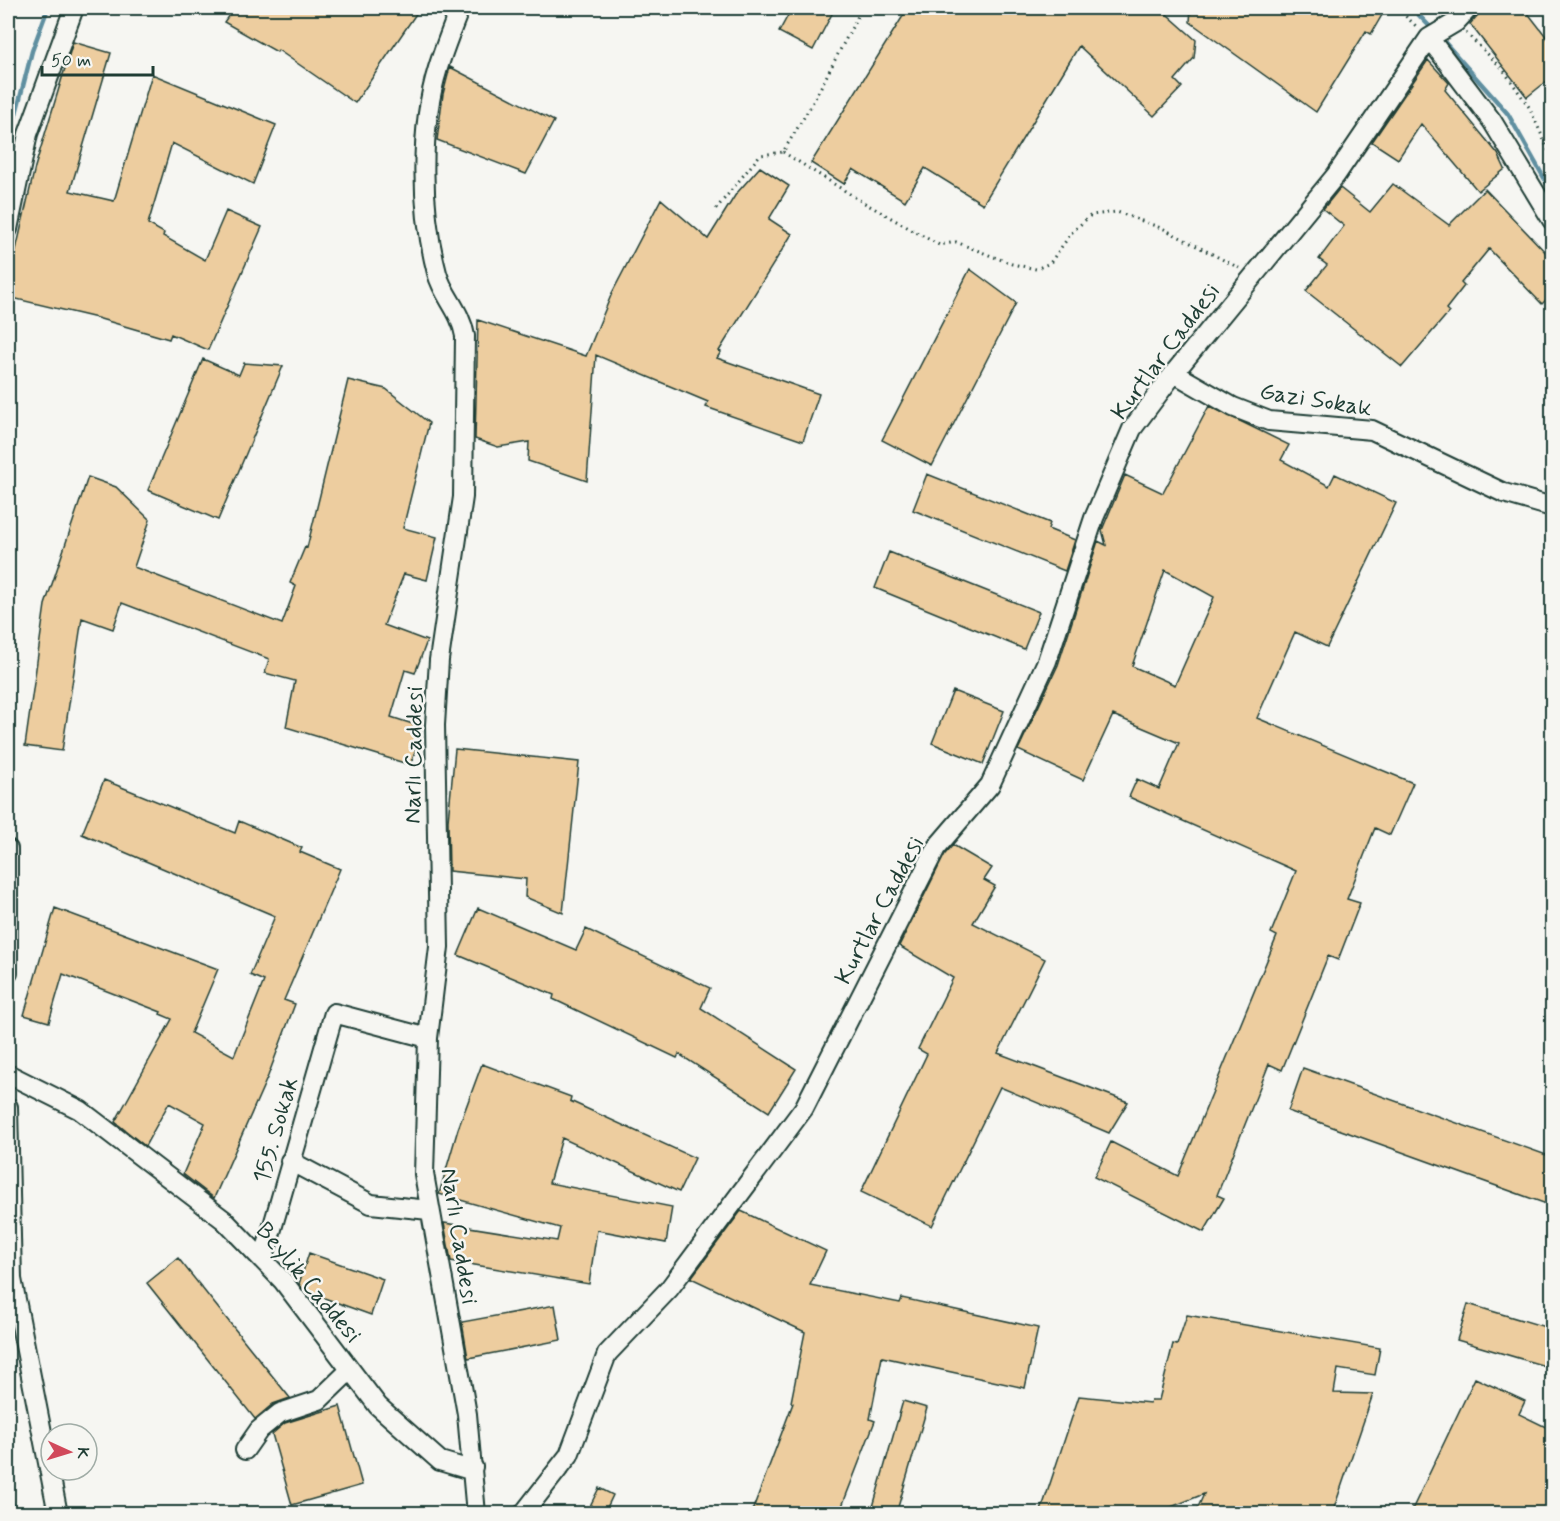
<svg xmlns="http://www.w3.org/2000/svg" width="1560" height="1521" viewBox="0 0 1560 1521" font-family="Mynerve,sans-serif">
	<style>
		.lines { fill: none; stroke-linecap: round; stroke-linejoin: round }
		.stream { stroke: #5e8fa0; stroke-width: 4.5 }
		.building { fill: #edcd9f; stroke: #1f3d34; stroke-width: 1.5; fill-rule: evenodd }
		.minor-casing { stroke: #1f3d34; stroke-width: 22 }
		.path { stroke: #1f3d34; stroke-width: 3; stroke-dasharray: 1.5 4.5; stroke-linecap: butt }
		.minor { stroke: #f6f6f2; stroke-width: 18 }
		.labels { text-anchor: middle; stroke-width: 5; stroke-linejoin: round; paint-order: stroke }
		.street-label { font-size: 24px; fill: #1f3d34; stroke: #f6f6f2 }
	</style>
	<rect width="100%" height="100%" fill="#f6f6f2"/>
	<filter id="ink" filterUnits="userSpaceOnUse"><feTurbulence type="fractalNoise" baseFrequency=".0167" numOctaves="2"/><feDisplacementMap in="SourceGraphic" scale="12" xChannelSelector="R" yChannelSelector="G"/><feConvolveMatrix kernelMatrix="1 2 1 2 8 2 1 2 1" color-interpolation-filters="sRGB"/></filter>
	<g filter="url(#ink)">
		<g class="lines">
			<path class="stream" d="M 1412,8 L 1434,31
				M 1440,37 L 1508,114 L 1552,192
				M 8,145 L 32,51 L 48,8
				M 8,1487 L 15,1514"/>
		</g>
		<path class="building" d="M 234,8 L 420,8 L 355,103 L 278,50 L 277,52 L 224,22 Z
			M 792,8 L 835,8 L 813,50 L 779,32 Z
			M 908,8 L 1160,8 L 1196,40 L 1194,58 L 1175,80 L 1182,87 L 1154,116 L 1079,46 L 983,204 L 925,168 L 905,201 L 853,169 L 844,184 L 811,163 Z
			M 1191,8 L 1386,8 L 1371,34 L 1366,31 L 1316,112 L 1190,22 Z
			M 1480,8 L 1524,8 L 1552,44 L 1552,77 L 1527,97 L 1470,24 L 1478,15 Z
			M 73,42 L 111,53 L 70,191 L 114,201 L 152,74 L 276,125 L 253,184 L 172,143 L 148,224 L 164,233 L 163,236 L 205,260 L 226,211 L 262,227 L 208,350 L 171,334 L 169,339 L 97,318 L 8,297 L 8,285 L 35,167 Z
			M 1428,60 L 1449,83 L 1445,90 L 1498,154 L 1505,169 L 1478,191 L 1421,124 L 1398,159 L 1372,142 Z
			M 450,67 L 554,121 L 526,174 L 437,140 L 443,94 Z
			M 760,167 L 789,186 L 769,219 L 792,234 L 719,351 L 721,352 L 717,358 L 819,394 L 803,441 L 706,407 L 708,402 L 596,355 L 587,481 L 528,461 L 529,442 L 498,447 L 475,439 L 478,320 L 586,356 L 612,293 L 661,199 L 708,239 L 736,194 Z
			M 1393,184 L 1449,225 L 1485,189 L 1552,259 L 1552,294 L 1542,304 L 1489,249 L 1461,283 L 1464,286 L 1446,309 L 1449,312 L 1402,367 L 1306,291 L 1327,265 L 1319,259 L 1344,226 L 1323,209 L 1340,188 L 1370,212 Z
			M 970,269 L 1016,303 L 932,466 L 882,440 Z
			M 203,359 L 239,375 L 244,363 L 283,366 L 218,520 L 148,490 Z
			M 348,380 L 386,389 L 429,423 L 403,528 L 437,537 L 427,580 L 404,574 L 384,625 L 427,641 L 415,673 L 405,670 L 391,717 L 422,727 L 411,765 L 286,727 L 295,681 L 265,673 L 269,659 L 122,603 L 113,629 L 82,618 L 62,751 L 25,746 L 45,605 L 88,477 L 116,487 L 150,520 L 134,567 L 282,624 L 296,586 L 290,583 L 305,547 L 307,548 Z
			M 1209,406 L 1289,445 L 1281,460 L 1329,486 L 1335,474 L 1396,503 L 1327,647 L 1295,632 L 1257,718 L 1413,783 L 1390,835 L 1375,828 L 1347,899 L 1360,903 L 1338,960 L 1328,956 L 1282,1070 L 1269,1064 L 1217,1195 L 1224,1198 L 1204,1232 L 1094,1177 L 1111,1142 L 1178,1176 L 1277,936 L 1271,933 L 1296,871 L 1129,797 L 1137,779 L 1159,789 L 1179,743 L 1113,715 L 1083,780 L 1018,750 L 1058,665 L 1098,541 L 1106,545 L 1102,530 L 1125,475 L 1163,493 ZM 1165,570 L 1214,597 L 1175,685 L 1132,666 Z
			M 927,474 L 1050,523 L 1048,529 L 1075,540 L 1065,571 L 913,510 Z
			M 889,552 L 1039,612 L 1024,649 L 875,588 Z
			M 953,691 L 1004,711 L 983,764 L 932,743 Z
			M 455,749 L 579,762 L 563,913 L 525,897 L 526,879 L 449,871 L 448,821 Z
			M 104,780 L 235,833 L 239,821 L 302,848 L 300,852 L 340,869 L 284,1000 L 295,1004 L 268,1076 L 214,1198 L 183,1174 L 205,1123 L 169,1103 L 145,1146 L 115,1122 L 172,1019 L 160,1014 L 161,1012 L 63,974 L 49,1022 L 24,1015 L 55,908 L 218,969 L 191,1033 L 234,1056 L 264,981 L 250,975 L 275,916 L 82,834 Z
			M 953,845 L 992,868 L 984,880 L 995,886 L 973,923 L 1045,959 L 998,1053 L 1128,1102 L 1109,1133 L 1000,1087 L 932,1226 L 861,1192 L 927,1054 L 918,1049 L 953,978 L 899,946 L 945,854 Z
			M 478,908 L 576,950 L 586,929 L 710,988 L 701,1008 L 796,1069 L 769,1112 L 679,1054 L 677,1058 L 553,999 L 554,995 L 458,955 Z
			M 482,1064 L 571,1097 L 570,1101 L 695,1158 L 679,1192 L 562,1138 L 549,1183 L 672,1207 L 666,1243 L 597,1230 L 589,1284 L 451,1261 L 444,1223 L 557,1241 L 560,1228 L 439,1194 L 458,1129 Z
			M 1303,1068 L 1552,1157 L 1552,1206 L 1288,1111 Z
			M 741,1211 L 826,1251 L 810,1285 L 900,1303 L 902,1298 L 1038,1328 L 1025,1388 L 882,1357 L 870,1419 L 875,1421 L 839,1514 L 751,1514 L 793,1403 L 791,1402 L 805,1332 L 691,1278 Z
			M 309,1253 L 383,1279 L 371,1315 L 305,1291 L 299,1284 Z
			M 178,1258 L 290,1398 L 273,1404 L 255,1419 L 147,1283 Z
			M 1468,1304 L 1552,1329 L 1552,1368 L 1457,1340 Z
			M 555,1305 L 561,1340 L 468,1358 L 462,1322 Z
			M 1187,1315 L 1380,1348 L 1375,1375 L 1338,1369 L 1334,1393 L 1373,1394 L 1332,1514 L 1195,1514 L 1204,1494 L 1166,1509 L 1165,1513 L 1117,1509 L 1116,1514 L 1040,1514 L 1079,1396 L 1150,1403 L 1151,1400 L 1159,1400 L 1173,1344 L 1177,1345 Z
			M 1475,1378 L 1525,1401 L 1519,1414 L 1552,1430 L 1552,1514 L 1410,1514 Z
			M 903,1401 L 927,1408 L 896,1514 L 871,1514 Z
			M 340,1406 L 362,1485 L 292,1505 L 272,1434 L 285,1423 Z
			M 599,1488 L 613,1495 L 604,1514 L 586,1514 Z"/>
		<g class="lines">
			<g class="minor-casing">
				<path id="minor" d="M 460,8 C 452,28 444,48 438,68 C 419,129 421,212 437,273 C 443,296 461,311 465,336 L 463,497 L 439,660 L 435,725 L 439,947 L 428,1038 L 424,1174 L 467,1414 L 476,1514
					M 1429,38 L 1492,121 L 1552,220
					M 8,229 L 28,134 L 74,8
					M 1174,373 L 1233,407 L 1269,421 L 1372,430 L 1504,493 L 1552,507
					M 8,849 L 8,973
					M 8,1074 L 80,1110 L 224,1220 L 283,1281 L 378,1406 L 440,1461 L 467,1469 L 473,1467
					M 8,1107 L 12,1279 L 58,1514
					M 290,1161 L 371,1204 L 429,1210
					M 263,1260 L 334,1013 L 428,1038
					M 245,1450 L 259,1430 L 280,1413 L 319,1400 L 350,1370
					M 523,1514 L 569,1455 L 607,1354 L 669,1289 L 804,1108 L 936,848 L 990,785 L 1047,661 L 1094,518 L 1132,429 L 1174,373 L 1336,175 L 1429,38 L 1456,22 L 1469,8"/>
			</g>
			<path class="path" d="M 1397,8 L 1417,27
				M 1466,33 L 1502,68 L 1529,107 L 1552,158
				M 783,152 L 861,201 L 939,245 L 956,242 L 1012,264 L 1036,269 L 1050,263 L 1073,231 L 1091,215 L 1117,212 L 1164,229 L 1239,268
				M 716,209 L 760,155 L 783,152 L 812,104 L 862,8"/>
			<use href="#minor" class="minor"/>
		</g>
	</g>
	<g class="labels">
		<g class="street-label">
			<text transform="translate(1165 351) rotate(-53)" y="8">Kurtlar Caddesi</text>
			<text transform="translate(1316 399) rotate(9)" y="8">Gazi Sokak</text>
			<text transform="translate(413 755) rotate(-89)" y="8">Narlı Caddesi</text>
			<text transform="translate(879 910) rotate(-62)" y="8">Kurtlar Caddesi</text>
			<text transform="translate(275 1130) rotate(-74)" y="8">155. Sokak</text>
			<text transform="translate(460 1236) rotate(81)" y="8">Narlı Caddesi</text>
			<text transform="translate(309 1282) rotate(50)" y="8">Beylik Caddesi</text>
		</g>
	</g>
	<rect width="1560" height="1521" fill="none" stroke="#f6f6f2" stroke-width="30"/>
	<rect x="15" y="15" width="1530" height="1491" fill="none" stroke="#1f3d34" stroke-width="2" filter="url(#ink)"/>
	<g transform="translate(69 1452) rotate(94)"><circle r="28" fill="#f6f6f2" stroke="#a0aca6" stroke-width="1.5"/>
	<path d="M0-4.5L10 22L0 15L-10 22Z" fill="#d1495b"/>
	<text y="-9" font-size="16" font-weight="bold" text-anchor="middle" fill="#1f3d34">K</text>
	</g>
	<path d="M42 66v9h111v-9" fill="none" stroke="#1f3d34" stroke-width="3"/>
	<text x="51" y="66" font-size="18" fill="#1f3d34" stroke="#f6f6f2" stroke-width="4.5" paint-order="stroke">50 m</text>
</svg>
